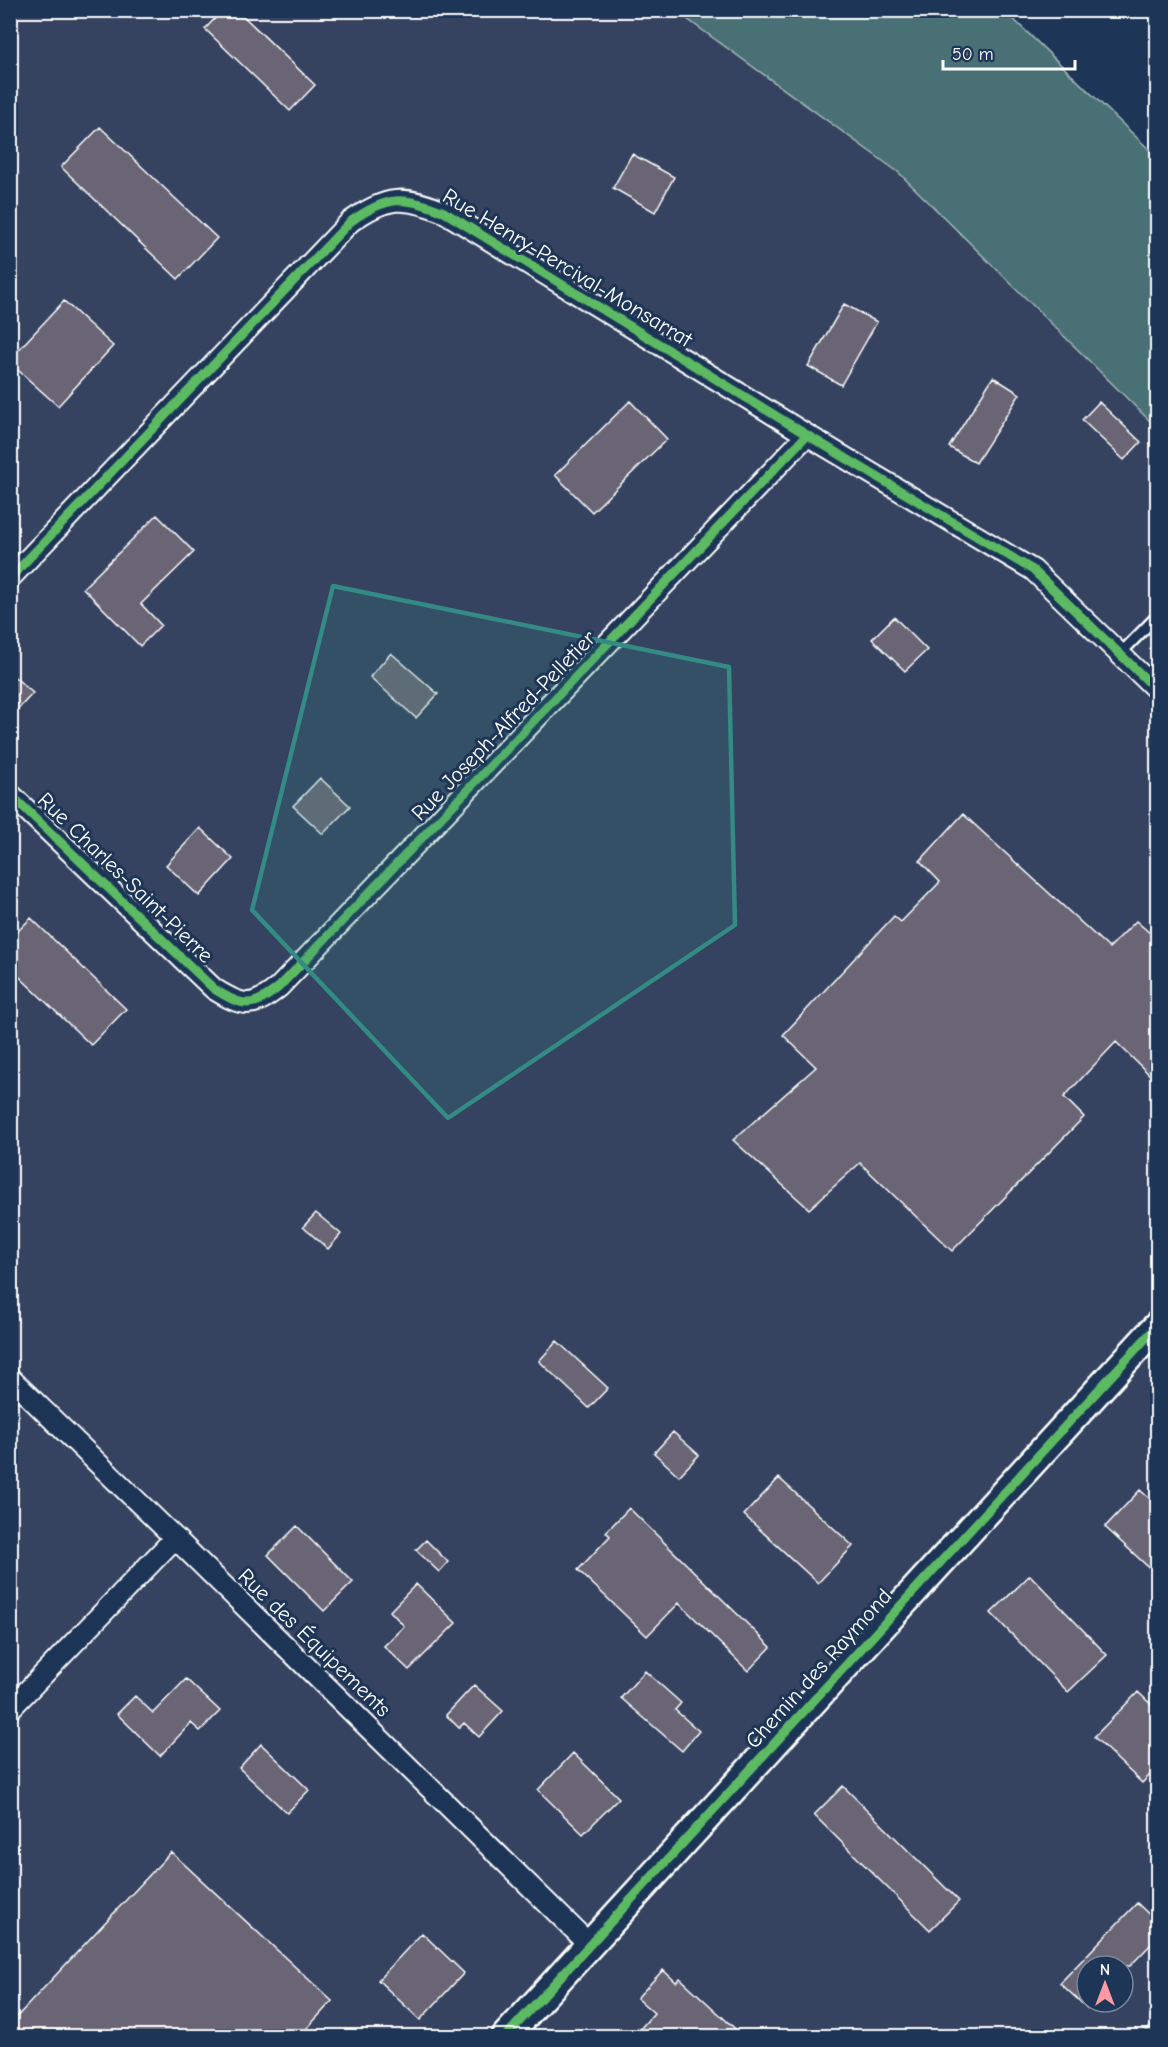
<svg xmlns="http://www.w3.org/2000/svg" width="1168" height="2047" viewBox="0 0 1168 2047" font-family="'Comic Neue',sans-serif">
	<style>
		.built { fill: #344360; fill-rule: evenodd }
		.green { fill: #4a7174; stroke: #a4b8ba; stroke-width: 1.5 }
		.building { fill: #696575; stroke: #fff; stroke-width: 1.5 }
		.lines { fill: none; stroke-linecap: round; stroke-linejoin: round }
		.lane-casing { stroke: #fff; stroke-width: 14 }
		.street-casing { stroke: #fff; stroke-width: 24 }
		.secondary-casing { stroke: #fff; stroke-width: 32 }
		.lane { stroke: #1d3557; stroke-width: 9 }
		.street { stroke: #1d3557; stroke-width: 20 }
		.secondary { stroke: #1d3557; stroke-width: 27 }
		.cycleway-casing { stroke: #1d3557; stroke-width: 13 }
		.cycleway { stroke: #5cba63; stroke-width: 9 }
		.marked { fill: #338b84; fill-opacity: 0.2; stroke: #338b84; stroke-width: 4.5; stroke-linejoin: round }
		.labels { text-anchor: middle; stroke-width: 6; stroke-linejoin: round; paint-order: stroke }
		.street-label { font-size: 22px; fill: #fff; stroke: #1d3557 }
	</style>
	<rect width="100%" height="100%" fill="#1d3557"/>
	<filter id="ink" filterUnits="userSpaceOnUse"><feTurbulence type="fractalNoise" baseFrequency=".0167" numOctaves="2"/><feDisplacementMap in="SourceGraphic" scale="12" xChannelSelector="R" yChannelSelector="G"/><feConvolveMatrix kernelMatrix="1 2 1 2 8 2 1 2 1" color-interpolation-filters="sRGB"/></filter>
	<g filter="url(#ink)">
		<path class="built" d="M 11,11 L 676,11 L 898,172 L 1157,428 L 1157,2018 L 1142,2036 L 11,2036 ZM 1087,1966 L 1123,1966 L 1123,2002 L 1087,2002 Z"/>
		<path class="green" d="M 676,11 L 1005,11 L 1157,157 L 1157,428 L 898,172 Z
			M 1157,2018 L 1157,2036 L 1142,2036 Z"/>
		<path class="building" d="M 223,10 L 237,10 L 315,85 L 290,111 L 205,29 Z
			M 100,127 L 217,238 L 178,279 L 61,167 Z
			M 632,154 L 674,177 L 655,212 L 613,188 Z
			M 64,301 L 113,346 L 58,406 L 10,363 L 10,359 Z
			M 844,304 L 877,322 L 841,385 L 808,366 Z
			M 993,377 L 1020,394 L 976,463 L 949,447 Z
			M 630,401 L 667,439 L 592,512 L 555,475 Z
			M 1099,402 L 1141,442 L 1124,460 L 1082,420 Z
			M 157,515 L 194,552 L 141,604 L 161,625 L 140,646 L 83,588 Z
			M 894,617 L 927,650 L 905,671 L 872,639 Z
			M 391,653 L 438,694 L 416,718 L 370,677 Z
			M 10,673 L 33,693 L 10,718 Z
			M 320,778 L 350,806 L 323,834 L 293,806 Z
			M 963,814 L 1109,948 L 1136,921 L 1158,940 L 1158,1083 L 1116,1042 L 1064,1097 L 1084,1117 L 952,1251 L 860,1163 L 809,1209 L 733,1140 L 816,1067 L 783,1035 L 894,916 L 901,922 L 940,882 L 920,861 Z
			M 200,828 L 233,859 L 199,896 L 166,865 Z
			M 31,918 L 126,1009 L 91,1045 L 10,968 L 10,939 Z
			M 316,1213 L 341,1234 L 328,1249 L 303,1227 Z
			M 557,1341 L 608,1388 L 589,1408 L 539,1361 Z
			M 673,1432 L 699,1455 L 679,1476 L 654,1453 Z
			M 779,1478 L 853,1546 L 818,1583 L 744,1515 Z
			M 1140,1490 L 1158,1506 L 1158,1576 L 1105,1527 Z
			M 629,1508 L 771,1647 L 748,1671 L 679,1603 L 647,1636 L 578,1570 L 610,1536 L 606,1532 Z
			M 297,1526 L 353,1582 L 324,1611 L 268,1555 Z
			M 426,1540 L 448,1562 L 439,1572 L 416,1550 Z
			M 1030,1575 L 1107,1655 L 1068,1692 L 991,1613 Z
			M 416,1584 L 456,1623 L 409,1670 L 384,1646 L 404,1626 L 390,1611 Z
			M 645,1671 L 681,1703 L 675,1710 L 699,1731 L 682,1751 L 621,1698 Z
			M 186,1679 L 220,1711 L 200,1731 L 191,1723 L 160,1756 L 117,1714 L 135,1696 L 153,1713 Z
			M 474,1685 L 503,1711 L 479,1737 L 464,1723 L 459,1728 L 446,1715 Z
			M 1138,1692 L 1158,1711 L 1158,1767 L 1142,1783 L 1094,1737 Z
			M 261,1744 L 309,1790 L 287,1813 L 239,1768 Z
			M 573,1753 L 619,1798 L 583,1834 L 538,1790 Z
			M 843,1786 L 959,1901 L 930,1930 L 814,1815 Z
			M 171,1852 L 332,2001 L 299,2037 L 18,2037 L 10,2030 L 10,2024 Z
			M 1137,1903 L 1158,1923 L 1158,1937 L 1130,1966 L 1087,1966 L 1087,2008 L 1060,1983 Z
			M 422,1933 L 464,1973 L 420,2020 L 378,1980 Z
			M 663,1970 L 676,1982 L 680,1978 L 744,2037 L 633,2037 L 654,2013 L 637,1998 Z"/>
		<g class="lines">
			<g class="lane-casing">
				<path id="lane" d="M 1120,654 L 1158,615"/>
			</g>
			<g class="street-casing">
				<path id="street" d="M 10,578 L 350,222 C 386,196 404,195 444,212 L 807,435 L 1033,570 L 1158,691
					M 10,794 L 214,989 C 243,1007 252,1009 279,987 L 807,435
					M 10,1378 L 175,1538
					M 10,1709 L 175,1538 L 591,1946"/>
			</g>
			<g class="secondary-casing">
				<path id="secondary" d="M 506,2036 L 1158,1325"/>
			</g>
			<use href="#lane" class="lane"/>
			<use href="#street" class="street"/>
			<use href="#secondary" class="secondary"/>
			<g class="cycleway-casing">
				<path id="cycleway" d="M 10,578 L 350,222 C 386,196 404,195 444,212 L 807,435 L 1033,570 L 1158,691
					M 10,794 L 214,989 C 243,1007 252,1009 279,987 L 807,435
					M 506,2036 L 1158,1325"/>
			</g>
			<use href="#cycleway" class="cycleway"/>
		</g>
	</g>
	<path class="marked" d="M 333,586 L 729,667 L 735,925 L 448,1118 L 252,910 Z"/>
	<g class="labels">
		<g class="street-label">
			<text transform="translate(568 267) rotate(31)" y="8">Rue Henry-Percival-Monsarrat</text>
			<text transform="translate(503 725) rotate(-46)" y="8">Rue Joseph-Alfred-Pelletier</text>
			<text transform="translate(126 877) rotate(44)" y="8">Rue Charles-Saint-Pierre</text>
			<text transform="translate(315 1642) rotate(44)" y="8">Rue des Équipements</text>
			<text transform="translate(818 1668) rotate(-48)" y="8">Chemin des Raymond</text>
		</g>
	</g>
	<rect width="1168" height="2047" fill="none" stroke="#1d3557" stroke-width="36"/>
	<rect x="18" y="18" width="1132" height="2011" fill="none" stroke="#fff" stroke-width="2" filter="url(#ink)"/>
	<g transform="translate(1105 1984)"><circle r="28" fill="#1d3557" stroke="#77869a" stroke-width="1.5"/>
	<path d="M0-4.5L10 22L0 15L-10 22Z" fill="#ff9aa2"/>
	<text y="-9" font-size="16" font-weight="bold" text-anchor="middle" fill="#ffffff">N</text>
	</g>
	<path d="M943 60v9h132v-9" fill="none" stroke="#ffffff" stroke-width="3"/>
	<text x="952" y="60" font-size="18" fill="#ffffff" stroke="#1d3557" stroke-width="4.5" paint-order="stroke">50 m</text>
</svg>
